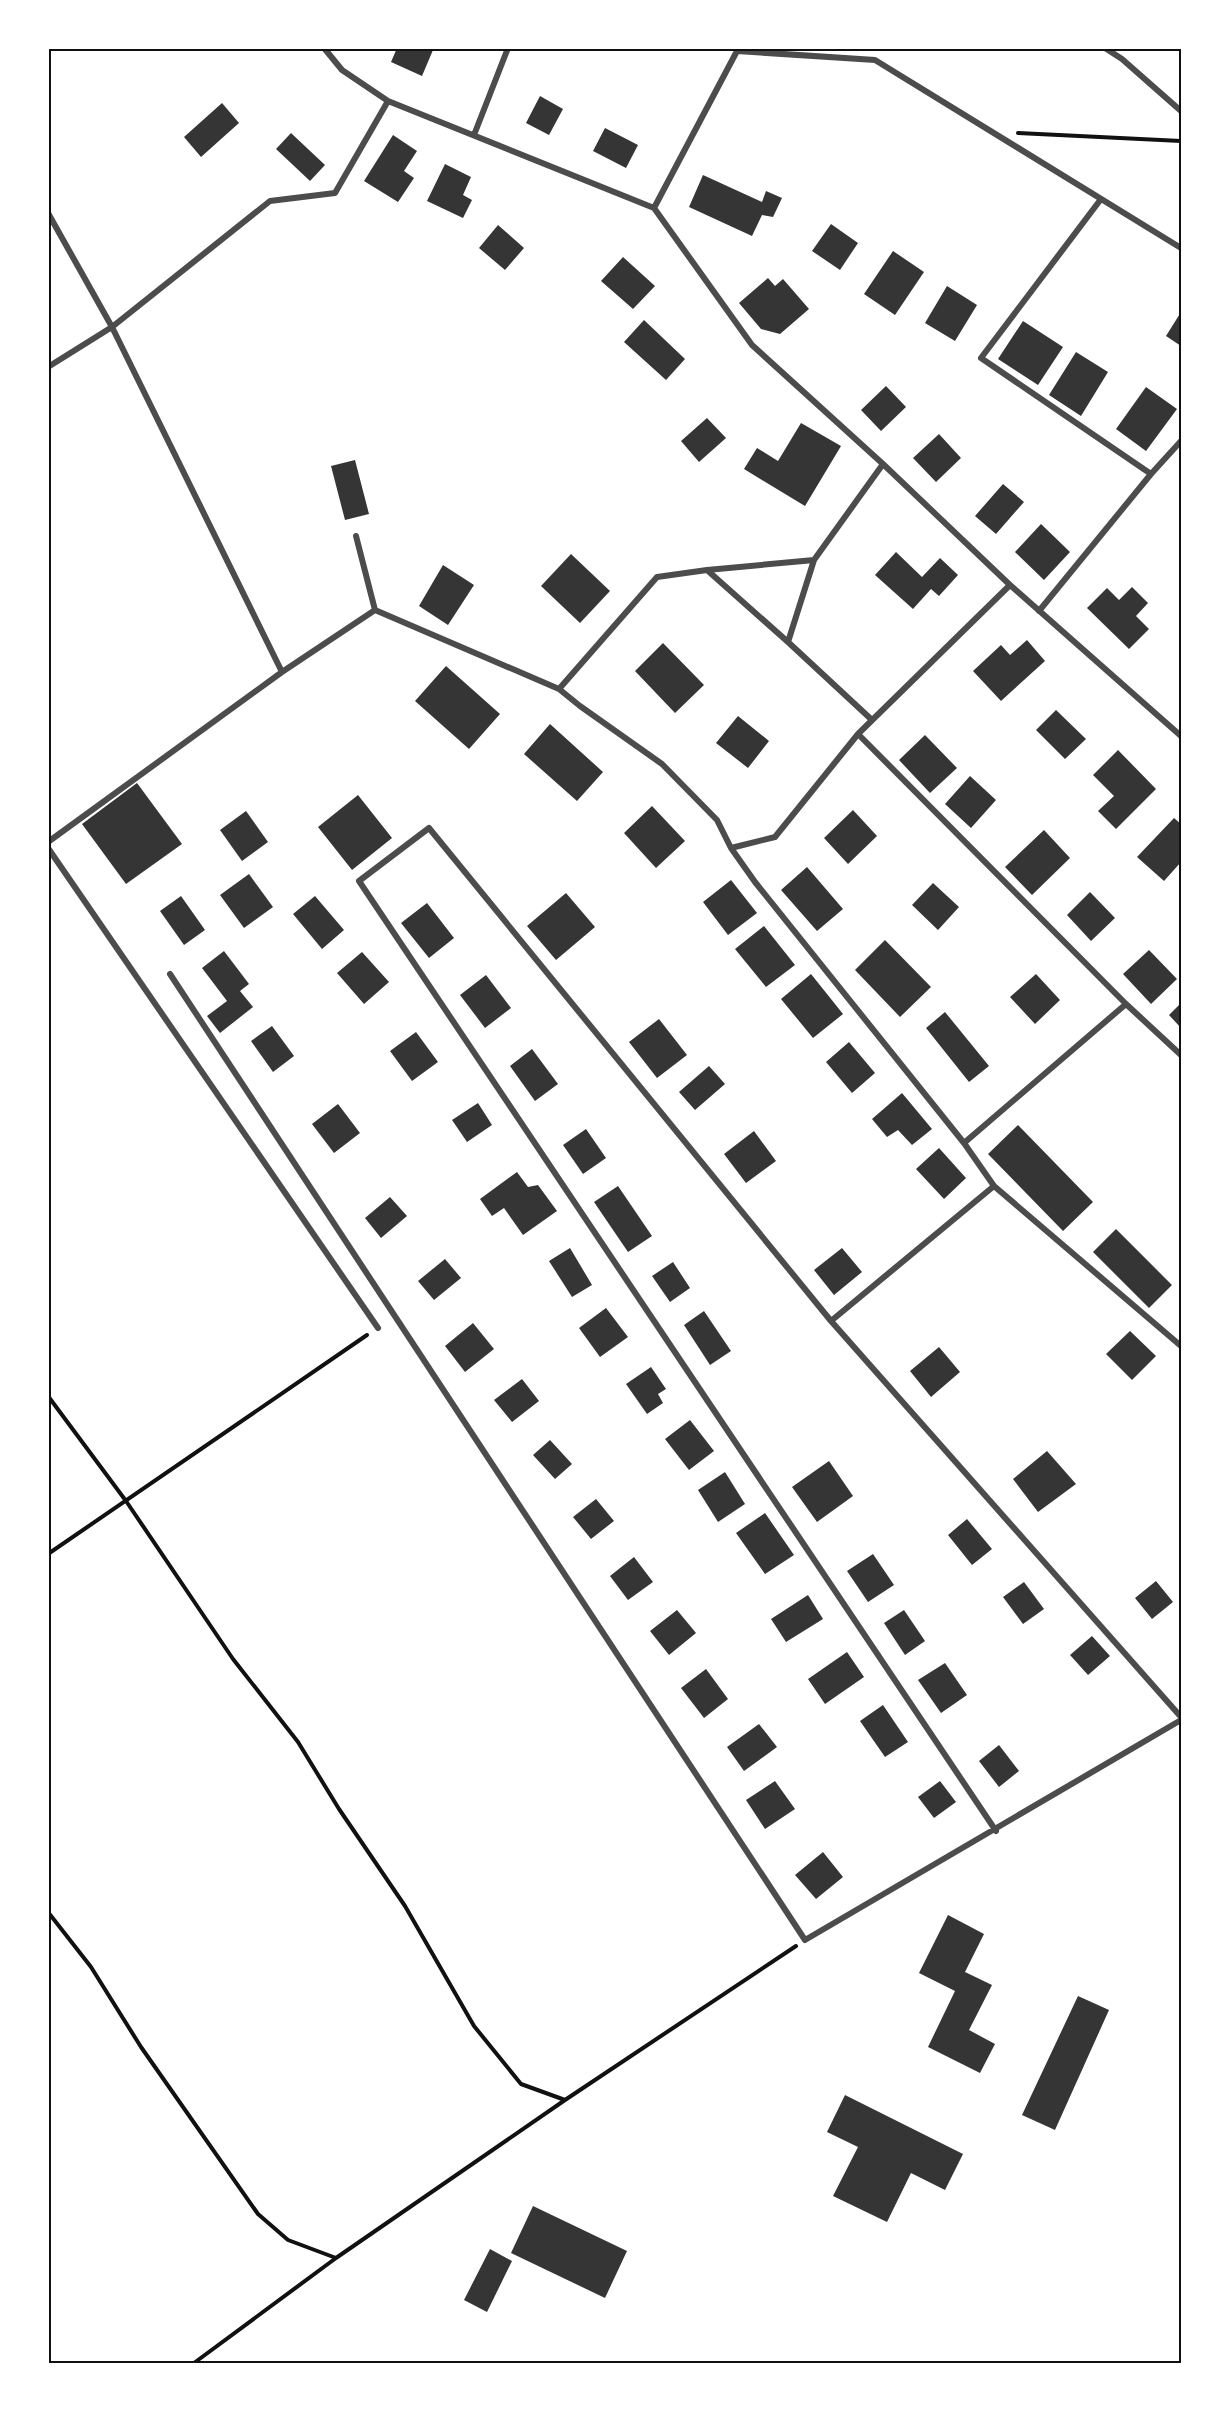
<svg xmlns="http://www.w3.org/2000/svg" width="1229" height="2411" viewBox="0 0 1229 2411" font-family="Georgia,serif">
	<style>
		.building { fill: #353535 }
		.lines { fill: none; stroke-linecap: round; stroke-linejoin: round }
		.path { stroke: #111; stroke-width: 4 }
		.minor { stroke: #4c4c4c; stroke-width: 6 }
		.neatline { fill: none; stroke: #111; stroke-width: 2 }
	</style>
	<rect width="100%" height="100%" fill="#fff"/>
	<path class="building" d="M 397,48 L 433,50 L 422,76 L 391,62 Z
		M 540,96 L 563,109 L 549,135 L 526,123 Z
		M 222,103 L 239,123 L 201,157 L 184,137 Z
		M 605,128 L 638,145 L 626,168 L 593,151 Z
		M 291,133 L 325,165 L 310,181 L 276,149 Z
		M 393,135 L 417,151 L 404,171 L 414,178 L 398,202 L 364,181 Z
		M 445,164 L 471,177 L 463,195 L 472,200 L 463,218 L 427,201 Z
		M 703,175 L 762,202 L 766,191 L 782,198 L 773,217 L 762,215 L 752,236 L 689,207 Z
		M 831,224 L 858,243 L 840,270 L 812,251 Z
		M 498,225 L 524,248 L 505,270 L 479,248 Z
		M 893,251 L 924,272 L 895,315 L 864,294 Z
		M 623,257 L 655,286 L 633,309 L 601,281 Z
		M 768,278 L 775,286 L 783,279 L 809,309 L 780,334 L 761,329 L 739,303 Z
		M 947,286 L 977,305 L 955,341 L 925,323 Z
		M 1181,312 L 1181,346 L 1166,336 Z
		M 644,320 L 685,359 L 666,380 L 624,342 Z
		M 1023,321 L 1063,347 L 1038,385 L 998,359 Z
		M 1076,352 L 1108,372 L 1081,416 L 1049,395 Z
		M 886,386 L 906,407 L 881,431 L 861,410 Z
		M 1146,387 L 1177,409 L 1146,451 L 1116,429 Z
		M 707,418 L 726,438 L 699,462 L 681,441 Z
		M 801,423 L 841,446 L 805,506 L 744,469 L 757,448 L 778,461 Z
		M 939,434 L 961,458 L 936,482 L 913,458 Z
		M 355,460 L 369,514 L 345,520 L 331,466 Z
		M 1003,484 L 1024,502 L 996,534 L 975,516 Z
		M 1041,524 L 1070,552 L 1044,580 L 1015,552 Z
		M 896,552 L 922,577 L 940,558 L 958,575 L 939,596 L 931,589 L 913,609 L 875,575 Z
		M 571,554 L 610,591 L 580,623 L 541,586 Z
		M 443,565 L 474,585 L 448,625 L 419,606 Z
		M 1132,587 L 1148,603 L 1136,616 L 1149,629 L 1129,649 L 1087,608 L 1107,588 L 1119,600 Z
		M 1027,640 L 1045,661 L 1001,701 L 973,671 L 1001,645 L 1010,655 Z
		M 663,643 L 704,685 L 675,713 L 635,671 Z
		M 446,666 L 500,714 L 469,749 L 415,701 Z
		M 1056,710 L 1086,739 L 1065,759 L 1036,730 Z
		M 738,716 L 769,741 L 748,768 L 716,743 Z
		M 550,724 L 603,772 L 577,801 L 524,754 Z
		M 925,735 L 957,768 L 930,793 L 899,760 Z
		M 1118,750 L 1156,789 L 1116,829 L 1098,811 L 1114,796 L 1093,775 Z
		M 970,776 L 996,800 L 971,828 L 945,804 Z
		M 137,783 L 182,844 L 126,884 L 82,824 Z
		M 358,795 L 392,838 L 352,870 L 318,827 Z
		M 652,806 L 685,841 L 656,868 L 624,833 Z
		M 853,810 L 877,836 L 848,864 L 824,838 Z
		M 246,811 L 268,842 L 242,861 L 220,830 Z
		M 1174,818 L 1181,824 L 1181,862 L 1164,881 L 1137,857 Z
		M 1044,830 L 1070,858 L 1032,895 L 1005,867 Z
		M 807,867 L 843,909 L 817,931 L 781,890 Z
		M 249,874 L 273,907 L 244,928 L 220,895 Z
		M 731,880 L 757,913 L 728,935 L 703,902 Z
		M 933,883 L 959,907 L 938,930 L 912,905 Z
		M 1090,892 L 1115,918 L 1091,941 L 1067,915 Z
		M 566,893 L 595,927 L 556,960 L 527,926 Z
		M 181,896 L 205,930 L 184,945 L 160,911 Z
		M 315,896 L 344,930 L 322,949 L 293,914 Z
		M 427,903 L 454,938 L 429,958 L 401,923 Z
		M 764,926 L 795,965 L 766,987 L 735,949 Z
		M 885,940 L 931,987 L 900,1017 L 855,970 Z
		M 1149,950 L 1177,979 L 1151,1004 L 1123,974 Z
		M 224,951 L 249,984 L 240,991 L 253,1007 L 220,1033 L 207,1016 L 227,1001 L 202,968 Z
		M 362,952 L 389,982 L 364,1004 L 337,973 Z
		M 811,974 L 843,1014 L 813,1038 L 781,999 Z
		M 1036,974 L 1060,1000 L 1035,1024 L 1010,997 Z
		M 486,975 L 511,1008 L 485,1028 L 460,995 Z
		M 1181,1003 L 1181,1028 L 1169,1015 Z
		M 945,1012 L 989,1066 L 969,1082 L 926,1028 Z
		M 659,1019 L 687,1055 L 657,1078 L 629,1042 Z
		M 272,1026 L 294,1056 L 273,1072 L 251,1041 Z
		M 416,1032 L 438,1062 L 412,1081 L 390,1051 Z
		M 849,1042 L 875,1073 L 852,1093 L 826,1062 Z
		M 532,1049 L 558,1084 L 535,1101 L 510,1066 Z
		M 709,1066 L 725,1084 L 695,1110 L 679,1092 Z
		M 902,1093 L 932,1129 L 912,1145 L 898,1130 L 887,1137 L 872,1119 Z
		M 478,1103 L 492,1125 L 467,1142 L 452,1120 Z
		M 338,1104 L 360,1133 L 334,1153 L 312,1124 Z
		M 1018,1125 L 1093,1202 L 1063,1231 L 988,1154 Z
		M 586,1129 L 606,1158 L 583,1174 L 563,1145 Z
		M 754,1131 L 776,1161 L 746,1183 L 724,1154 Z
		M 939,1148 L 966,1178 L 944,1199 L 916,1169 Z
		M 517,1172 L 528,1187 L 538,1185 L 557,1211 L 523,1235 L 504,1208 L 492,1216 L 480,1199 Z
		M 618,1186 L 652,1236 L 628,1252 L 594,1202 Z
		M 390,1197 L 407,1216 L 381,1238 L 365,1218 Z
		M 1116,1229 L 1172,1285 L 1149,1308 L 1093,1252 Z
		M 570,1248 L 592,1285 L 572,1297 L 549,1261 Z
		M 842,1248 L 862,1272 L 834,1295 L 814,1270 Z
		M 445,1259 L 461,1278 L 434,1300 L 418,1281 Z
		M 673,1262 L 690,1288 L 670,1302 L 652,1276 Z
		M 606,1308 L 628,1337 L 600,1357 L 579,1328 Z
		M 704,1311 L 731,1351 L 710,1365 L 684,1325 Z
		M 473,1323 L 494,1349 L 465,1372 L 445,1346 Z
		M 1130,1331 L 1156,1356 L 1132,1380 L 1106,1354 Z
		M 939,1347 L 960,1372 L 931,1397 L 910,1371 Z
		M 651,1367 L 666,1389 L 658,1394 L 663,1403 L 647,1414 L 626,1384 Z
		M 522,1379 L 539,1401 L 512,1422 L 494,1400 Z
		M 690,1420 L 714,1451 L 689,1470 L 665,1439 Z
		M 550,1440 L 572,1464 L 555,1479 L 533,1455 Z
		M 1047,1451 L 1076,1484 L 1038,1512 L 1013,1479 Z
		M 829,1461 L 853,1496 L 817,1522 L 792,1487 Z
		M 725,1472 L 745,1504 L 718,1522 L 698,1490 Z
		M 596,1499 L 614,1521 L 591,1539 L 573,1517 Z
		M 765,1513 L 794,1555 L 765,1574 L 736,1533 Z
		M 967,1519 L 992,1549 L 972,1565 L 948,1535 Z
		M 873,1554 L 894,1585 L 868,1602 L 847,1571 Z
		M 634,1557 L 653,1582 L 628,1600 L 610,1576 Z
		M 1156,1581 L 1173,1602 L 1152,1619 L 1135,1598 Z
		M 1024,1582 L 1044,1609 L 1023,1624 L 1003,1597 Z
		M 808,1595 L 823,1619 L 786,1642 L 771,1619 Z
		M 677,1610 L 696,1633 L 669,1655 L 650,1631 Z
		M 904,1610 L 925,1641 L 905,1655 L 884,1623 Z
		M 1092,1636 L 1110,1656 L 1088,1675 L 1070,1655 Z
		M 847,1652 L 864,1677 L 825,1704 L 808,1679 Z
		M 945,1663 L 967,1695 L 941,1713 L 918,1680 Z
		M 706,1669 L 728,1699 L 704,1718 L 681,1688 Z
		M 883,1705 L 908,1742 L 885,1757 L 860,1721 Z
		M 759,1724 L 777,1747 L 744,1771 L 727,1747 Z
		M 999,1745 L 1019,1771 L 999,1787 L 979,1761 Z
		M 775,1781 L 795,1809 L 765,1829 L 746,1800 Z
		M 940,1781 L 956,1802 L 934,1818 L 918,1797 Z
		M 823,1852 L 843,1877 L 816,1899 L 795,1875 Z
		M 948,1915 L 984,1934 L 965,1972 L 992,1985 L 969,2030 L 995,2044 L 980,2073 L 928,2047 L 955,1991 L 919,1973 Z
		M 1078,1996 L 1109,2010 L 1055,2130 L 1022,2115 Z
		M 845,2095 L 963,2154 L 945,2190 L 911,2173 L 887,2222 L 833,2196 L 858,2147 L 827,2132 Z
		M 533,2206 L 627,2251 L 605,2298 L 511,2253 Z
		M 490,2249 L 512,2261 L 487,2312 L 464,2300 Z"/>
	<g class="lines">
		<path class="path" d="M 1018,133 L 1181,141
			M 48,1396 L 126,1501 L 233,1659 L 298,1742 L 339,1809 L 405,1906 L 474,2026 L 521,2084 L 565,2100
			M 48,1554 L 367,1335
			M 48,1912 L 91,1967 L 141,2047 L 258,2214 L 288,2240 L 336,2258
			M 48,2362 L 49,2363
			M 194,2363 L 336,2258 L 565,2100 L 796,1946"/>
		<path class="minor" d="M 324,48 L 342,70 L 388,101 L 654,208 L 752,345 L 883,464 L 1010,585 L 1181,736
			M 1105,48 L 1122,59 L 1181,111
			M 474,135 L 508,48
			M 1101,199 L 981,358 L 1151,474 L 1181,441
			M 654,208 L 737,51 L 875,60 L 1181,248
			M 48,213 L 112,327 L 282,672
			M 48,367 L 112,327 L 270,201 L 335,193 L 388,101
			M 356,536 L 375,610
			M 707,570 L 814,560
			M 375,610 L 559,689 L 580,706 L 662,764 L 717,820 L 731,848 L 755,882 L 964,1143 L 994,1186 L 1181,1346
			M 1039,611 L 1151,474
			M 788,642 L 872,720
			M 559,689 L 657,577 L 707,570 L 788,642 L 814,560 L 883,464
			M 858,734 L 1126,1004 L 1181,1055
			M 48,842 L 282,672 L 375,610
			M 48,848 L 378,1328
			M 731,848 L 775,837 L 858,734 L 1010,585
			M 170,974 L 805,1940 L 1181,1720
			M 964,1143 L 1126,1004
			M 831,1321 L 994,1186
			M 996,1831 L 359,881 L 429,828 L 831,1321 L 1181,1717"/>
	</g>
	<rect width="1229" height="2411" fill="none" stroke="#ffffff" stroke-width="99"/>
	<rect x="50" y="50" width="1130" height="2312" class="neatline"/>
</svg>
